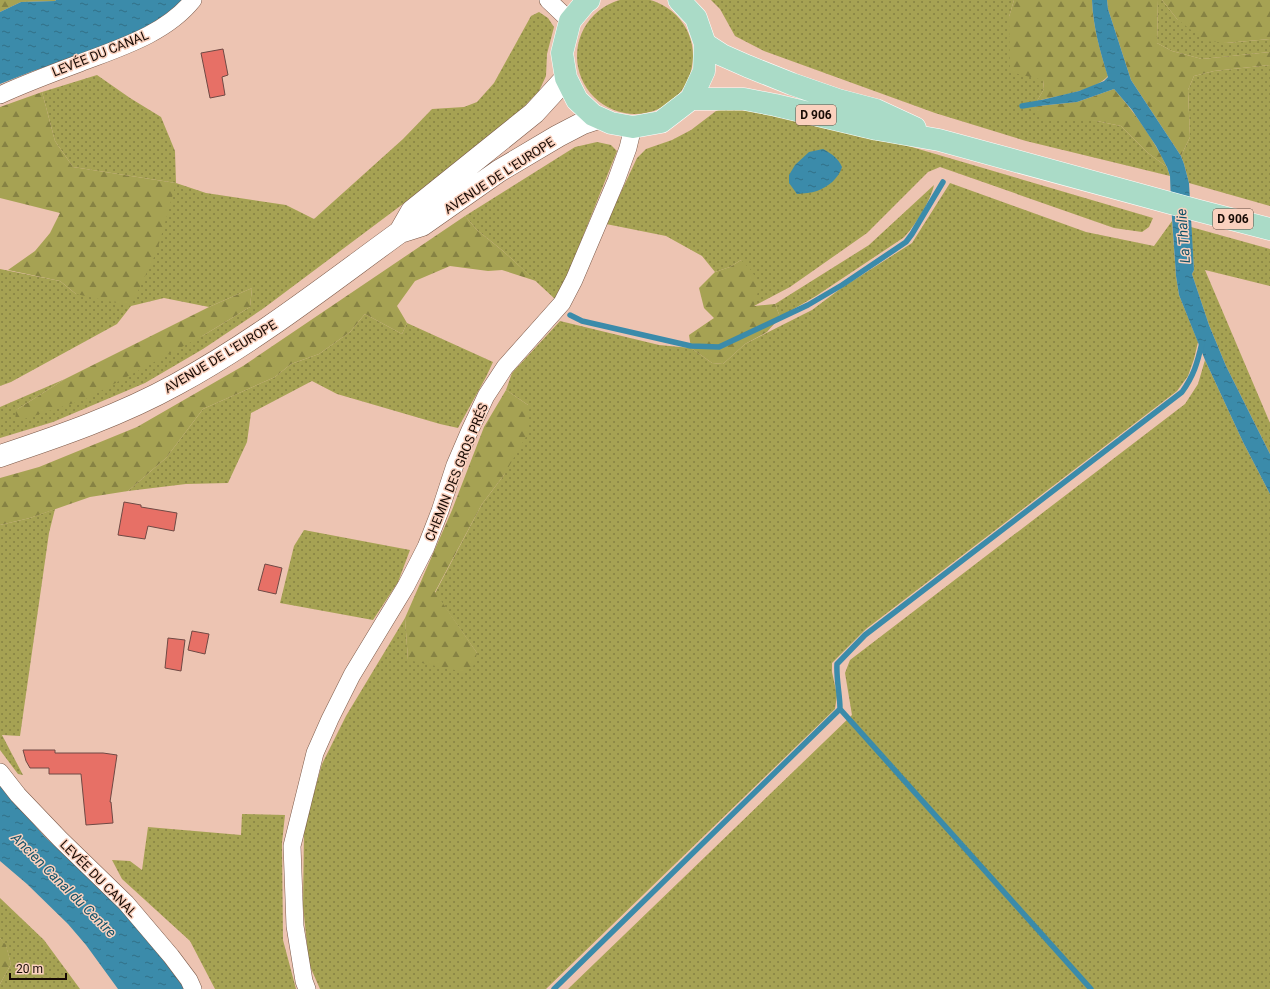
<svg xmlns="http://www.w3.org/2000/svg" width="1270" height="989" viewBox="0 0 1270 989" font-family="Roboto,sans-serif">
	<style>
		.grass { fill: url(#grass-dots) }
		.forest { fill: url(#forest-firs) }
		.water { fill: url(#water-ripples) }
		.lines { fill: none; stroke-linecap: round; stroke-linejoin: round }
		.stream { stroke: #3b8baa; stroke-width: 5.5 }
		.building { fill: #e77066; stroke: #6f4944 }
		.minor-casing { stroke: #7b5948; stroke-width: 18 }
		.secondary-casing { stroke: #7b5948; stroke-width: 23 }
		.primary-casing { stroke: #fff; stroke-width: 23 }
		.minor { stroke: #fff; stroke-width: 17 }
		.secondary { stroke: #fff; stroke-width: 22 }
		.primary { stroke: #aadbc7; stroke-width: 22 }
		.labels { text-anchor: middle; stroke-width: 3; stroke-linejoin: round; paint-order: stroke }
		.shield { fill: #fad1be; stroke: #5c463c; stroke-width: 1 }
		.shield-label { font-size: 12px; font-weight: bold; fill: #180b05 }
		.street-label { font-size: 13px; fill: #180b05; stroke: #fad1be }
		.water-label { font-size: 14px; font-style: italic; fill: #115269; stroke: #fad1be }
	</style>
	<defs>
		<pattern id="grass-dots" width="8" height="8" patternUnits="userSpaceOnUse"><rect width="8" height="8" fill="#a6a253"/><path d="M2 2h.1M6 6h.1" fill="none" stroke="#868243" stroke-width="1.8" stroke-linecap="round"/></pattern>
		<pattern id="forest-firs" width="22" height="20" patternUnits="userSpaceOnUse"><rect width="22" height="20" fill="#a6a253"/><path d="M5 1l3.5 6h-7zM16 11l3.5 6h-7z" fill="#868243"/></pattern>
		<pattern id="water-ripples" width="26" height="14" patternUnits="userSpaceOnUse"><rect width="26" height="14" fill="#3b8baa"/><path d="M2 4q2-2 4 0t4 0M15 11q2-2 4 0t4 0" fill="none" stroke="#317088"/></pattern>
	</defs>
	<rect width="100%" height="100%" fill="#edc4b2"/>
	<path class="grass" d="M577 56a58 58 0 1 1 116 0a58 58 0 1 1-116 0Z
		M 711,0 L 1014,0 L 1009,17 L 1043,80 L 1044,89 L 1037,101 L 1029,107 L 1121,126 L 1148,153 L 1167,167 L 1170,176 L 1026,141 L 935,113 L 764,51 L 735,36 L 720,9 Z
		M 1158,0 L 1162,0 L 1177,19 L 1226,43 L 1270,39 L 1270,52 L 1202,59 L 1172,51 L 1157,43 Z
		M 539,12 L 548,18 L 554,27 L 547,54 L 546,76 L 539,91 L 513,118 L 447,171 L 264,308 L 203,349 L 145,383 L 53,422 L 0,438 L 0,407 L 65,379 L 16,410 L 204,335 L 250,307 L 252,288 L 209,307 L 164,298 L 131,306 L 117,324 L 11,382 L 0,386 L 0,269 L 60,281 L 76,294 L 176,183 L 73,167 L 55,141 L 42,92 L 97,75 L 130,98 L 161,117 L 175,151 L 176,183 L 206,193 L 286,205 L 314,219 L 403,139 L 432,109 L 464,107 L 477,102 L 494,83 L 531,16 Z
		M 1270,65 L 1270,206 L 1189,183 L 1184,164 L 1181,156 L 1190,137 L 1188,90 L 1194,76 L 1214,71 Z
		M 728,108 L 760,113 L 881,138 L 1153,218 L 1149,227 L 1142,232 L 1114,228 L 940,167 L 928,172 L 867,233 L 790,287 L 754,306 L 741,260 L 730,267 L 715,272 L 702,256 L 666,236 L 606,224 L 637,158 L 646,149 L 672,140 L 691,130 L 716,111 Z
		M 597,142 L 611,145 L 617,151 L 564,284 L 555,299 L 503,251 L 477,230 L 465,216 L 575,147 Z
		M 950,183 L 1086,232 L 1154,246 L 1172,221 L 1176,276 L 1179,295 L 1198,342 L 1194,359 L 1188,376 L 1177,391 L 866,629 L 832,663 L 832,672 L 837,695 L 835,709 L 546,989 L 320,989 L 309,964 L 303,906 L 304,829 L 322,764 L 346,716 L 405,618 L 408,660 L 477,653 L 435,593 L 482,504 L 504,475 L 528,405 L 506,390 L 512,373 L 560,321 L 659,345 L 691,348 L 712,363 L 723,364 L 745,344 L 812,310 L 840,289 L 912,243 Z
		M 934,185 C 931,200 914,228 903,238 L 816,296 L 780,317 L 775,304 L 869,245 Z
		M 1191,227 L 1270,249 L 1270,286 L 1205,270 L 1270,423 L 1270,454 L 1226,366 L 1209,325 L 1192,274 L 1194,270 Z
		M 365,314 L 402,334 L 407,323 L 493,362 L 486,377 L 458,428 L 440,424 L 337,394 L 312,381 L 251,413 L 247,442 L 228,483 L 186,484 L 128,491 L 166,458 L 203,409 L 275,377 L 291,364 L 319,354 L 350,332 Z
		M 1205,360 L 1243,442 L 1270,494 L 1270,989 L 568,989 L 852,715 L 845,673 L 850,660 L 1185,404 L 1198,384 Z
		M 55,509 L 49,533 L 20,736 L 2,735 L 23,775 L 18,774 L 0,750 L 0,525 L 30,518 Z
		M 304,530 L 410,550 L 398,582 L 373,620 L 280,603 L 294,546 Z
		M 242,814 L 285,815 L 282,843 L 283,940 L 296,989 L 215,989 L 190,941 L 122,879 L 112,860 L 130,861 L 142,870 L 148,827 L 241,835 Z
		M 0,898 L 44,940 L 80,989 L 0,989 L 0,984 L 11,964 L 6,946 L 0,938 Z"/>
	<path class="forest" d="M 0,0 L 56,0 L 55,1 L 21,2 L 0,12 Z
		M 1014,0 L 1092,0 C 1093,27 1100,51 1108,76 C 1095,91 1056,96 1037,101 L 1044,89 L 1043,80 L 1010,72 L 1009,17 Z
		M 1107,0 L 1158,0 L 1157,43 L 1172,51 L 1202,59 L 1270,52 L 1270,65 L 1214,71 L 1194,76 L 1188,90 L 1190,137 L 1181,156 L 1131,80 L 1108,9 Z
		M 1162,0 L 1270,0 L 1270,39 L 1226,43 L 1205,41 L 1177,19 Z
		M 1114,89 C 1135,113 1153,138 1167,167 L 1148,153 L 1121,126 L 1097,121 L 1045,119 L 1029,107 L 1077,102 Z
		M 42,92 L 55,141 L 73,167 L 176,183 L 157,251 L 131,306 L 76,294 L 60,281 L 8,270 L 35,251 L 50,233 L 60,213 L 0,198 L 0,107 Z
		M 465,216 L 477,230 L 503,251 L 536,281 L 502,270 L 488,271 L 450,266 L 415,281 L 397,306 L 407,323 L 402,334 L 365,314 L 350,332 L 319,354 L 291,364 L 275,377 L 203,409 L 166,458 L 128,491 L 90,497 L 30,518 L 0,525 L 0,478 L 39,467 L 137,427 L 243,366 Z
		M 741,260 L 750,269 L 760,284 L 754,306 L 775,304 L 780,317 L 767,332 L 745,344 L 723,364 L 712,363 L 691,348 L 689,335 L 714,318 L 704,308 L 699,288 L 715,272 L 730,267 Z
		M 252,288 L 250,307 L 204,335 L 86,399 L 15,422 L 16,410 L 65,379 L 209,307 Z
		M 506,390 L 528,405 L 528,433 L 504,475 L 482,504 L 435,592 L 477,653 L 474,665 L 464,672 L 408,660 L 405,618 L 452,510 L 484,427 Z
		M 0,938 L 6,945 L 11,964 L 0,984 Z"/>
	<path class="water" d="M 56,0 L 185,0 L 162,22 L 70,59 L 33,71 L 0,84 L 0,12 L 21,2 L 55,1 Z
		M 1092,0 L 1107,0 L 1108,9 L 1131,80 L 1181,156 L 1184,164 L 1189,183 L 1194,270 L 1192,274 L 1209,325 L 1226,366 L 1270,454 L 1270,494 L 1243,442 L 1205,360 L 1179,295 L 1176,276 L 1171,204 L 1170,176 L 1167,167 L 1156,146 L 1132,110 L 1114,89 L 1077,102 L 1029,107 L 1037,101 L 1079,91 L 1104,81 L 1108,77 C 1100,51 1093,27 1092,0 Z
		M 823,149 C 832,154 838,158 842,167 C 839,178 828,187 817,191 C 811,193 804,193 797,194 L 789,183 L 789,175 L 795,165 L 809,152 Z
		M 0,784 L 44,836 L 125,911 L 187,989 L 118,989 L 86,945 L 68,924 L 27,884 L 0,861 Z"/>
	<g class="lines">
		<path class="stream" d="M 1022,106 L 1040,103
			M 570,315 L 582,321 L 691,346 L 719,347 L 808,305 L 842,285 L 906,242 L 912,234 L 943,182
			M 840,709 L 1091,989
			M 554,989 L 840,709 C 840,694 836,679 837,664 L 865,635 L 1182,392 C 1194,375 1197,364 1202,343"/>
	</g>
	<path class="building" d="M 223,49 L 228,75 L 222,77 L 225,95 L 210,98 L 201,53 Z
		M 124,502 L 141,505 L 141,507 L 177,513 L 174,531 L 148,526 L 145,539 L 118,535 Z
		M 265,564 L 282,568 L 276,594 L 258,590 Z
		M 192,631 L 209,634 L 205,654 L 188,650 Z
		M 168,638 L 185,640 L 181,671 L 165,668 Z
		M 23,750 L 55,750 L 55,753 L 103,753 L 117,755 L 110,802 L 111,802 L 113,823 L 86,825 L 81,774 L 49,774 L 49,768 L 30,768 L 26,761 Z"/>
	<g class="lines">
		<g class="minor-casing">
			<path id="minor" d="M 548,0 L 570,21
				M 0,95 C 26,83 53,73 80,63 C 119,48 166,34 193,0
				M 0,772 L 18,795 L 60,839 L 126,903 L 171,956 L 189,980 L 193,989
				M 307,989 L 304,981 L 295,926 L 292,846 L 315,753 L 330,719 L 352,675 L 406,586 L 426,547 L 440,511 L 455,465 L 470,430 L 486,396 L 505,367 L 562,303 L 574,280 L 616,181 L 628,148 L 633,127"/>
		</g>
		<g class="secondary-casing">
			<path id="secondary" d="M 400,232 L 412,211 L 534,113 L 566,78
				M 0,456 C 60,436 121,415 177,384 C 256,341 327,285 400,232 L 422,225 L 499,171 L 558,136 L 583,123 L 598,118"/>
		</g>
		<g class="primary-casing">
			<path id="primary" d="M 589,0 L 585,3 L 570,21 L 562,53 L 566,78 L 577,100 L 593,115 L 611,123 L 633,127 L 661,122 L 691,99 L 704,71 L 705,44 L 696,18 L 679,0
				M 705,44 L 722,55 L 747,66 L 792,84 L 838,100 L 876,110 L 915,128
				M 691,99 L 744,99 L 775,105 L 876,129 L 939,140 L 1196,210 L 1270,229"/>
		</g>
		<use href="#minor" class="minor"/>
		<use href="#secondary" class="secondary"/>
		<use href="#primary" class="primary"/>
	</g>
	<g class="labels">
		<g class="shield">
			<rect x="796" y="105" width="40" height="20" rx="3"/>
			<rect x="1213" y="209" width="40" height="20" rx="3"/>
		</g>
		<g class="shield-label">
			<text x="816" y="119">D 906</text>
			<text x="1233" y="223">D 906</text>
		</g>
		<g class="street-label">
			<text transform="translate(100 53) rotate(-22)" y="5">LEVÉE DU CANAL</text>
			<text transform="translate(499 175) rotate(-33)" y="5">AVENUE DE L'EUROPE</text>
			<text transform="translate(220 356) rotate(-31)" y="5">AVENUE DE L'EUROPE</text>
			<text transform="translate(456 472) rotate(-68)" y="5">CHEMIN DES GROS PRÉS</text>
			<text transform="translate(99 878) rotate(45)" y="5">LEVÉE DU CANAL</text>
		</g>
		<g class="water-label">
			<text transform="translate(1183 236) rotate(-94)" y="5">La Thalie</text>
			<text transform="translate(64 885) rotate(45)" y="5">Ancien Canal du Centre</text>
		</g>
	</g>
	<path d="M10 973v6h56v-6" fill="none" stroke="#180b05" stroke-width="2"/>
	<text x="16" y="973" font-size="12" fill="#180b05" stroke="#fad1be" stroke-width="3" paint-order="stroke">20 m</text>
</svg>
